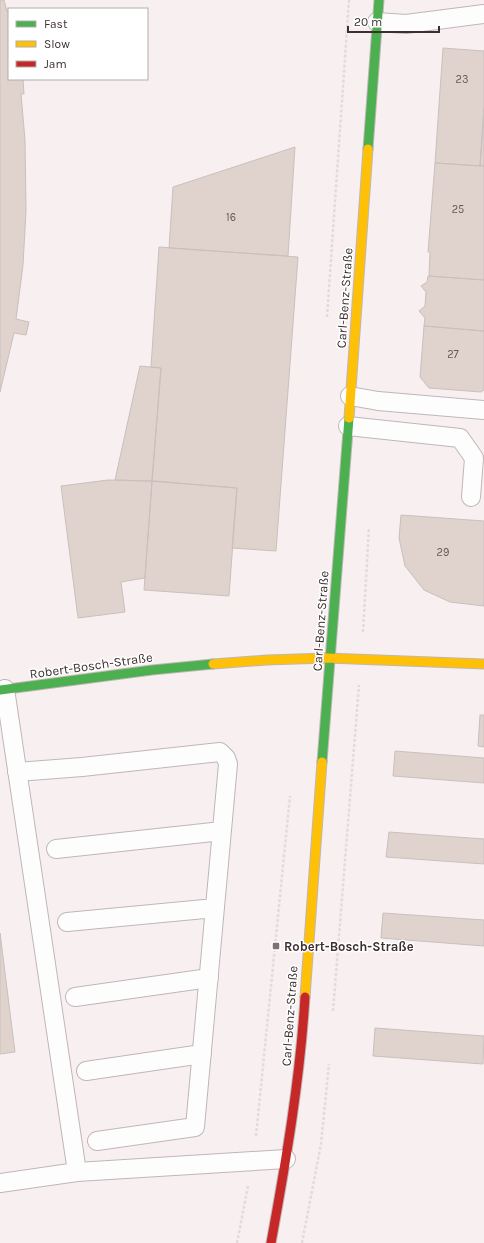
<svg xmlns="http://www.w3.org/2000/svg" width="484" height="1243" viewBox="0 0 484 1243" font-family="Karla,sans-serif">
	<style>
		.building { fill: #e0d2cc; stroke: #c9c0bd }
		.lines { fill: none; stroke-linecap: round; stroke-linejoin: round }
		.lane-casing { stroke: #c0b6b6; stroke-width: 20 }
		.fast-casing { stroke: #c0b6b6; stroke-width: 11 }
		.slow-casing { stroke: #c0b6b6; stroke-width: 11 }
		.jam-casing { stroke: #c0b6b6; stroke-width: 11 }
		.path { stroke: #dfdcdc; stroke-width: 2.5; stroke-dasharray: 3 2; stroke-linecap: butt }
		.lane { stroke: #fefdfd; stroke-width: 18 }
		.fast { stroke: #4caf50; stroke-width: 9 }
		.slow { stroke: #ffc107; stroke-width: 9 }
		.jam { stroke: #c62828; stroke-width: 9 }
		.poi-dot { fill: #7e7373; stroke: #fff; stroke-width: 1.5 }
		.labels { text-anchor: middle; stroke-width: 3; stroke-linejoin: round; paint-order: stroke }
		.number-label { font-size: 11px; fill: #665856 }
		.street-label { font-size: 13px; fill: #3d2f2f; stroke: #fff }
		.poi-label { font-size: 13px; font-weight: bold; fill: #3d2f2f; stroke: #fff; text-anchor: start }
	</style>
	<rect width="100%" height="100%" fill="#f8f0f0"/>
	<path class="building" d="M 0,0 L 4,0 L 7,11 L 9,10 L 9,79 L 23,79 L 24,94 L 21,94 L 25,140 L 26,211 L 23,265 L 16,319 L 29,322 L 26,335 L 14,333 L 0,392 Z
		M 443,48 L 484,51 L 484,108 L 480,166 L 435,163 Z
		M 484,108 L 484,166 L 480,166 Z
		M 295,147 L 288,256 L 169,248 L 173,187 Z
		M 435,163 L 484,166 L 484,280 L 429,276 L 430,252 L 428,252 Z
		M 159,247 L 298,257 L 276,551 L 232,548 L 237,488 L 152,481 L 161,368 L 151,367 Z
		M 428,276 L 484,280 L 484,331 L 424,326 L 425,318 L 419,311 L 425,306 L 426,292 L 421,286 L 427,282 Z
		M 424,326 L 484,331 L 484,390 L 481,392 L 429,388 L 420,377 Z
		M 140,366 L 161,368 L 152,481 L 115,480 Z
		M 108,480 L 152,481 L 145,578 L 121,582 L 125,612 L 78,618 L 61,486 Z
		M 152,481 L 237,488 L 229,596 L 144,590 Z
		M 401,515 L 484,521 L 484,606 L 450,602 L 424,590 L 405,566 L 399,538 Z
		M 480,715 L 484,715 L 484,747 L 478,746 Z
		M 395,751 L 484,758 L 484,783 L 393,776 Z
		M 389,832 L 484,839 L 484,864 L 386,857 Z
		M 383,913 L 484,920 L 484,946 L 381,938 Z
		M 0,933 L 15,1052 L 0,1054 Z
		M 375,1028 L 484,1036 L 483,1064 L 373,1056 Z"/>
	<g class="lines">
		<g class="lane-casing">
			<path id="lane" d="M 377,22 L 406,24 L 484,14
				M 350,396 L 378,401 L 484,410
				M 348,426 L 460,438 L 474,458 L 471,497
				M 17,772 L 82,767 L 220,752 L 226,758 L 228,764 L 195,1127 L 97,1141
				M 56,849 L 222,831
				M 67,922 L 215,908
				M 75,997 L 209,978
				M 86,1071 L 202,1054
				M 77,1172 L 286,1159
				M 0,1183 L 77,1172 L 5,689"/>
		</g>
		<g class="fast-casing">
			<path id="fast" d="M 368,149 L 379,0
				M 0,690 L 152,670 L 213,664
				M 322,762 L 349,418"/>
		</g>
		<g class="slow-casing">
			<path id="slow" d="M 349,418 L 368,149
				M 213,664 L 267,660 L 327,658 L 484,664
				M 305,997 L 322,762"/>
		</g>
		<g class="jam-casing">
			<path id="jam" d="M 271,1243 C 286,1161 300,1080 305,997"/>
		</g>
		<path class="path" d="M 327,317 L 349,0
			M 363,632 L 369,527
			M 333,1011 L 359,685
			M 256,1136 L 290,796
			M 237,1243 L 248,1186
			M 302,1243 L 321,1144 L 329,1064"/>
		<use href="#lane" class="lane"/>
		<use href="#fast" class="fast"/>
		<use href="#slow" class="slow"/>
		<use href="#jam" class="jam"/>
	</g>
	<rect class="poi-dot" x="272" y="942" width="8" height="8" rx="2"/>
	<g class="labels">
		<g class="number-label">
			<text x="462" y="83">23</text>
			<text x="458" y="213">25</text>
			<text x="231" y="221">16</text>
			<text x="453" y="358">27</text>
			<text x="443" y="556">29</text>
		</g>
		<g class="street-label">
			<text transform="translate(344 298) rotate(-86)" y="5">Carl-Benz-Straße</text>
			<text transform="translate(320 621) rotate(-86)" y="5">Carl-Benz-Straße</text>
			<text transform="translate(91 665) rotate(-8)" y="5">Robert-Bosch-Straße</text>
			<text transform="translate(289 1016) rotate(-86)" y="5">Carl-Benz-Straße</text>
		</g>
		<g class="poi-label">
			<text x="284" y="951">Robert-Bosch-Straße</text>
		</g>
	</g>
	<rect x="8" y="8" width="140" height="72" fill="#ffffff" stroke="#b1acac"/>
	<rect x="16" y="21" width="20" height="6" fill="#4caf50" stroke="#b1acac"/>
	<text x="44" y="28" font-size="12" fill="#3d2f2f">Fast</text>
	<rect x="16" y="41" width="20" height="6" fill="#ffc107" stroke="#b1acac"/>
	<text x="44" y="48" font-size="12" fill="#3d2f2f">Slow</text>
	<rect x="16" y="61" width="20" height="6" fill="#c62828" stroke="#b1acac"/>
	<text x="44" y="68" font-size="12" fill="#3d2f2f">Jam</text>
	<path d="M348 26v6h91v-6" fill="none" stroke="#3d2f2f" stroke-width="2"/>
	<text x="354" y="26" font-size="12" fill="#3d2f2f" stroke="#ffffff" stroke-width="3" paint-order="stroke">20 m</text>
</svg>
